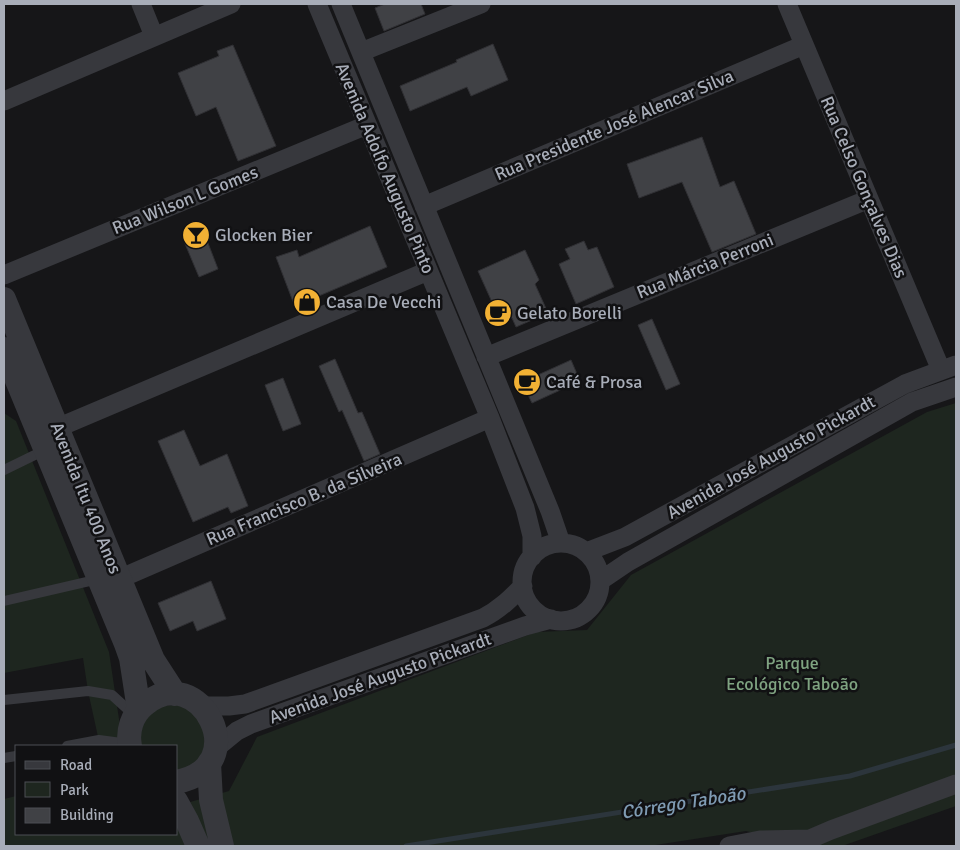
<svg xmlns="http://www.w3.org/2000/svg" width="960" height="850" viewBox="0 0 960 850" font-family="Signika,sans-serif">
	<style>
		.green { fill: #1e261f }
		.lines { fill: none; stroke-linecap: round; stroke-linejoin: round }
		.stream { stroke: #2c353c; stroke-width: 5 }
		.building { fill: #404145; stroke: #303034 }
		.service { stroke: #37383d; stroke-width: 10 }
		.minor { stroke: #37383d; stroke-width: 19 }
		.tertiary { stroke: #37383d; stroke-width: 24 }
		.labels { text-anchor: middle; stroke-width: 5; stroke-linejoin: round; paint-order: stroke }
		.street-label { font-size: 18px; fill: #a8adb8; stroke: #111113 }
		.poi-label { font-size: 18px; fill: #a8adb8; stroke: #111113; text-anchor: start }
		.park-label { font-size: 18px; fill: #7fa381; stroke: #111113 }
		.water-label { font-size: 19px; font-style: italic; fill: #7f9bb3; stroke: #111113 }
	</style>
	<rect width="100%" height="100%" fill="#161618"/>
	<path class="green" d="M 956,403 L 956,806 L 842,846 L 807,846 L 746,831 L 649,846 L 4,846 L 4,799 L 16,796 L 16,834 L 176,834 L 176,806 L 229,791 L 257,737 L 536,632 L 587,630 L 631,575 L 927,412 Z
		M 4,413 L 16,421 L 109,652 L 123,746 L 100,746 L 88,691 L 83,658 L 4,673 Z
		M 185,704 L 207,727 L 203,758 L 176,774 L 176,746 L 138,746 L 137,734 L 154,707 Z"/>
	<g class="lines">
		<path class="stream" d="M 406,846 L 850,776 L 956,745"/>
	</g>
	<path class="building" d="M 385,4 L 421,4 L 425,14 L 384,31 L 375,8 Z
		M 493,44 L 508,80 L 471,96 L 467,87 L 410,111 L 400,86 L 457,62 L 456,60 Z
		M 233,45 L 276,146 L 238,161 L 216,107 L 196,116 L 178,73 L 219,56 L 217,51 Z
		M 702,137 L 720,187 L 734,181 L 756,234 L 712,252 L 682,182 L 639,198 L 627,164 Z
		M 370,226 L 387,267 L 314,298 L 317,305 L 297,312 L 276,257 L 297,250 L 299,257 Z
		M 203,230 L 218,269 L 199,277 L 183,239 Z
		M 584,241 L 588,250 L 597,247 L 614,287 L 576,304 L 559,264 L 570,259 L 565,249 Z
		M 525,250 L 539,280 L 535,284 L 548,313 L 516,327 L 512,318 L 501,322 L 478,271 Z
		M 652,319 L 680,384 L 666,390 L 638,325 Z
		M 335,359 L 358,413 L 362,412 L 380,454 L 364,461 L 342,410 L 339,412 L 319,366 Z
		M 571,360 L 580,381 L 532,403 L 526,391 L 533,388 L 529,379 Z
		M 283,378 L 301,424 L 283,431 L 265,385 Z
		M 184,430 L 200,466 L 227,454 L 248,506 L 231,513 L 228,507 L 193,522 L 158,441 Z
		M 211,581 L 226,619 L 197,631 L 193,621 L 170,631 L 158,603 Z"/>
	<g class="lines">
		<path class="service" d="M 4,470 L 45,450
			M 4,601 L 99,579
			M 4,700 L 88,691 L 112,695 L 135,716
			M 67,746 L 99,740 L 129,744
			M 4,758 L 16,756"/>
		<path class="minor" d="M 141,4 L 154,36
			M 317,4 L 490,418 L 525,508 L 532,536 L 532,557
			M 341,4 L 550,511 L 561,543
			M 787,4 L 941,370
			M 361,52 L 481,4
			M 4,101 L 231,4
			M 424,206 L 804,45
			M 4,275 L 367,125
			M 486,357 L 869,199
			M 57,428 L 428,271
			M522 582a39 39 0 1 1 78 0a39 39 0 1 1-78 0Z
			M 586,552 L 625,537 L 905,384 L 956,365
			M 119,579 L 490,418
			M 600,581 L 628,562 L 912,402 L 956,387
			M 203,706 L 229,706 L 245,704 L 483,618 C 499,610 510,599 523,586
			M 215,749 L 237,731 L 251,724 L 525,626 L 551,619
			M 729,846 L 760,840 L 810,839
			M 803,846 L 810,839 L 831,830 L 956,784"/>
		<path class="tertiary" d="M 4,299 L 153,660 L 175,694
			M 4,349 L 126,644 L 131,658 L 139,710
			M 130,746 C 127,731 132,715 144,705 C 199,658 257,767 176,782
			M 209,763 L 211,800 L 222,846
			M 176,801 L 187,821 L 198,846"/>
	</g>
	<defs>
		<g id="bar-disc" transform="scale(1.4375)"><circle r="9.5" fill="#f2b134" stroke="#111113"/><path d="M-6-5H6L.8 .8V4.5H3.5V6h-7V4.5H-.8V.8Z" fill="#111"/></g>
		<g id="shop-disc" transform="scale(1.4375)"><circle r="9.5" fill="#f2b134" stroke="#111113"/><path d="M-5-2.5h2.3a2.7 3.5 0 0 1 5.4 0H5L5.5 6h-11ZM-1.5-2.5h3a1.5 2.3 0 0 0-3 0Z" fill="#111"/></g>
		<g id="cafe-disc" transform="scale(1.4375)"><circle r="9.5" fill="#f2b134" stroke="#111113"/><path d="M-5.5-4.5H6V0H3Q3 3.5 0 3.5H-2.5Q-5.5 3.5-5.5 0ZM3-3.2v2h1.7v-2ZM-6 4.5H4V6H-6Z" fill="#111"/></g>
	</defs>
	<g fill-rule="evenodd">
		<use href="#bar-disc" x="196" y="235"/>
		<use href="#shop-disc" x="307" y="302"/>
		<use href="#cafe-disc" x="498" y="313"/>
		<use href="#cafe-disc" x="527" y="382"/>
	</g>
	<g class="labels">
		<g class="street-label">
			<text transform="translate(614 125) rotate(-23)" y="6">Rua Presidente José Alencar Silva</text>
			<text transform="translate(385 168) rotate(67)" y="6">Avenida Adolfo Augusto Pinto</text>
			<text transform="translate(864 187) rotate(67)" y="6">Rua Celso Gonçalves Dias</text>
			<text transform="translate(185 200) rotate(-22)" y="6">Rua Wilson L Gomes</text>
			<text transform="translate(705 266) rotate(-22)" y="6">Rua Márcia Perroni</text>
			<text transform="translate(771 457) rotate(-29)" y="6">Avenida José Augusto Pickardt</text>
			<text transform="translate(86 498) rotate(68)" y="6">Avenida Itu 400 Anos</text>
			<text transform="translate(304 499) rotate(-23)" y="6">Rua Francisco B. da Silveira</text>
			<text transform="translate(380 678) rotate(-20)" y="6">Avenida José Augusto Pickardt</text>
		</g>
		<g class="poi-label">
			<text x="215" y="241">Glocken Bier</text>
			<text x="326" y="308">Casa De Vecchi</text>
			<text x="517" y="319">Gelato Borelli</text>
			<text x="546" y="388">Café &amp; Prosa</text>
		</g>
		<g class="park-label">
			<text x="792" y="669">Parque<tspan x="792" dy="21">Ecológico Taboão</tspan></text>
		</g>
		<g class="water-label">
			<text transform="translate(683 802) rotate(-9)" y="7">Córrego Taboão</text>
		</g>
	</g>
	<rect width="960" height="850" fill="none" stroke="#a8adb8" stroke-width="10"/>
	<rect x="15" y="745" width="162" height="90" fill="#111113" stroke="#4d4f55"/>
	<rect x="25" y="761" width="25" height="8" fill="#37383d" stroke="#4d4f55"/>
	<text x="60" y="770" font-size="15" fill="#a8adb8">Road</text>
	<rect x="25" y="782" width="25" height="15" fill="#1e261f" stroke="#4d4f55"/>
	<text x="60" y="795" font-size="15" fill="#a8adb8">Park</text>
	<rect x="25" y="808" width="25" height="15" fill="#404145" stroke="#4d4f55"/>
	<text x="60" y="820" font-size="15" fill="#a8adb8">Building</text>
</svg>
